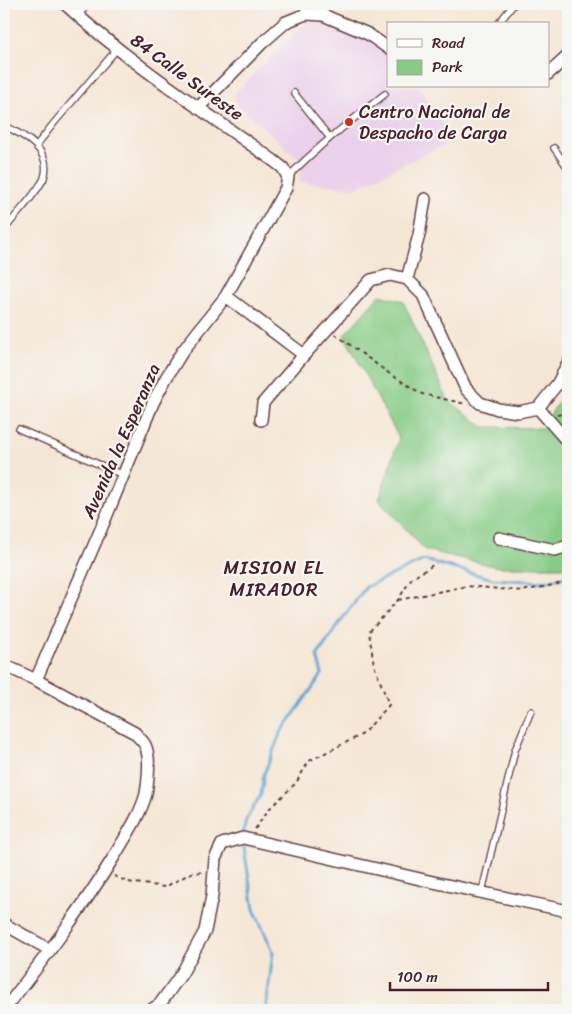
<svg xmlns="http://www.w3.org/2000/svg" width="572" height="1014" viewBox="0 0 572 1014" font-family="Sriracha,sans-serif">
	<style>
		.built { fill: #ebd1eb }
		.green { fill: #87cc86; stroke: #687658 }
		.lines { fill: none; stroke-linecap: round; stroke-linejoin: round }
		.stream { stroke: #5da4d3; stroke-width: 3 }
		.service-casing { stroke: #643d44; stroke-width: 8 }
		.minor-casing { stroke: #643d44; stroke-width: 14 }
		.path { stroke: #643d44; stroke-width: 2; stroke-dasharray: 4 4; stroke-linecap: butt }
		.service { stroke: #fff; stroke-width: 5.5 }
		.minor { stroke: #fff; stroke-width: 11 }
		.poi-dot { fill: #c8321e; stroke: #f6f6f2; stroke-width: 2 }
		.labels { text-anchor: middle; stroke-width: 4.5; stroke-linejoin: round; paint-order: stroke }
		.street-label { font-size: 18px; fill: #4a1f2b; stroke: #f6f6f2 }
		.poi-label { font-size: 18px; fill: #4a1f2b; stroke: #f6f6f2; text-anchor: start }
		.neighbourhood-label { font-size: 19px; letter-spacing: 1px; fill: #4a1f2b; stroke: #f6f6f2 }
	</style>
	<rect width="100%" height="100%" fill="#f6f6f2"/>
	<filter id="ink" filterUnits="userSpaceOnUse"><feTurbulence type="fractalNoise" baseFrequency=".02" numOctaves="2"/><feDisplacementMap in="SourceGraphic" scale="10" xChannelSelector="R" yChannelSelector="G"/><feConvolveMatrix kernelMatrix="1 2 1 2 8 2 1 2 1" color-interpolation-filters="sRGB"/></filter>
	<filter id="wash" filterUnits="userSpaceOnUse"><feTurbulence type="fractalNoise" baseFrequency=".0096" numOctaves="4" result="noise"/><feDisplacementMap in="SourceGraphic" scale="20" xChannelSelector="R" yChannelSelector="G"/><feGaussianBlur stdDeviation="1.12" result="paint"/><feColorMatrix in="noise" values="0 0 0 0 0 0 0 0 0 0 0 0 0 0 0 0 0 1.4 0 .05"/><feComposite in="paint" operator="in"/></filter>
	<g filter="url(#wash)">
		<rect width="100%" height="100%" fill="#f5e7d5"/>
		<path class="built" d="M 314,23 L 368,38 L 388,56 L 388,86 L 418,86 L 454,140 L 355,188 L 299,182 L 302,162 L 237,104 L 233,95 L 305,24 Z"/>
		<path class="green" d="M 380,295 L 403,301 L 448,400 L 484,427 L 542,428 L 568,387 L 568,567 L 498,567 L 425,550 L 379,500 L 399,438 L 344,335 Z"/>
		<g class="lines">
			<path class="stream" d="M 243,835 L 246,820 L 261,794 L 264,774 L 280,734 L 322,674 L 317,656 L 345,615 L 366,587 L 424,560 L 493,579 L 544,582 L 568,576
				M 243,842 L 254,909 L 273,952 L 266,1010"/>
		</g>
	</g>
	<g filter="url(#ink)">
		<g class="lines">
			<g class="service-casing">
				<path id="service" d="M 78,16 L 88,4
					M 498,24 L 514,4
					M 294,93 L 330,138
					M 4,126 C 25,135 53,151 44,178 C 43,181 40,185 38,188 C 28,203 15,216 4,230
					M 36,146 L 54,123 L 117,49
					M 554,148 L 568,168
					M 288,177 C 318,146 352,120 385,94
					M 19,429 L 123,475
					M 482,892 L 515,750 L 531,711
					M 160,1004 L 170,1010"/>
			</g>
			<g class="minor-casing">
				<path id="minor" d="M 548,74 L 568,56
					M 198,108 L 262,43 L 286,22 L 306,14 L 323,15 L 368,34 L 388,48
					M 407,279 L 419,235 L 425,199
					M 226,296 L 304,355 L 371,280 L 390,275 L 407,279 L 423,295 L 466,389 L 480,403 L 498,409 L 518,412 L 538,408 L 558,383 L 568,363
					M 538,408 L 568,442
					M 261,420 L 263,403 L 304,355
					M 499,538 L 555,550 L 568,546
					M 4,665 L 36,680 L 135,733 C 138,737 143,741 145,745 C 151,757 148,781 146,794 C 140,816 126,836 115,855 C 82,909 43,960 4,1010
					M 36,680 L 104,522 L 153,403 L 166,378 L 182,352 L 226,296 L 286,188 L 288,177 L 283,168 L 274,161 C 203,110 129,63 65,4
					M 4,924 L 50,950
					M 151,1010 L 160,1004 L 182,973 L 205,931 L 212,896 L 215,859 L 222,844 L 243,838 L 433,882 L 568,911"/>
			</g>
			<path class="path" d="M 335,334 L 390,374 L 422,394 L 466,404
				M 557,415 L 568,413
				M 398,600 L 467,586 L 522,591 L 568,582
				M 255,829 L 269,809 L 296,783 L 309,761 L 363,734 L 389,705 L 374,665 L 369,632 L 398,600 L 411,579 L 436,563
				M 114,876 L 128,882 L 165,887 L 191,873 L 205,872"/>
			<use href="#service" class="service"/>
			<use href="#minor" class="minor"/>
		</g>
	</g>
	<circle class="poi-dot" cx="349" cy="122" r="5"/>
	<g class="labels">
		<g class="street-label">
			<text transform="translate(187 77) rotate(36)" y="6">84 Calle Sureste</text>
			<text transform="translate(121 441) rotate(-66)" y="6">Avenida la Esperanza</text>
		</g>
		<g class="poi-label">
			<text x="359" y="118">Centro Nacional de<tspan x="359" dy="21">Despacho de Carga</tspan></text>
		</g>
		<g class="neighbourhood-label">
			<text x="274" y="574">MISION EL<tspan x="274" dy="22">MIRADOR</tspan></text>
		</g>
	</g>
	<rect width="572" height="1014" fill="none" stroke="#f6f6f2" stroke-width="20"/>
	<rect x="387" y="22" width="162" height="65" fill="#f6f6f2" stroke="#b1a0a2"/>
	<rect x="397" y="39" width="25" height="8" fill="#ffffff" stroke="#b1a0a2"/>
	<text x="432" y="48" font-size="15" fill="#4a1f2b">Road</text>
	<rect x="397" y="60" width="25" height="15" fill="#87cc86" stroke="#b1a0a2"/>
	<text x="432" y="72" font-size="15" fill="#4a1f2b">Park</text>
	<path d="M390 982v8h158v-8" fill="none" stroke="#4a1f2b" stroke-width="2.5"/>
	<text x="397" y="982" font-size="15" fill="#4a1f2b" stroke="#f6f6f2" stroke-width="4" paint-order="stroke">100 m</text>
</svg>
